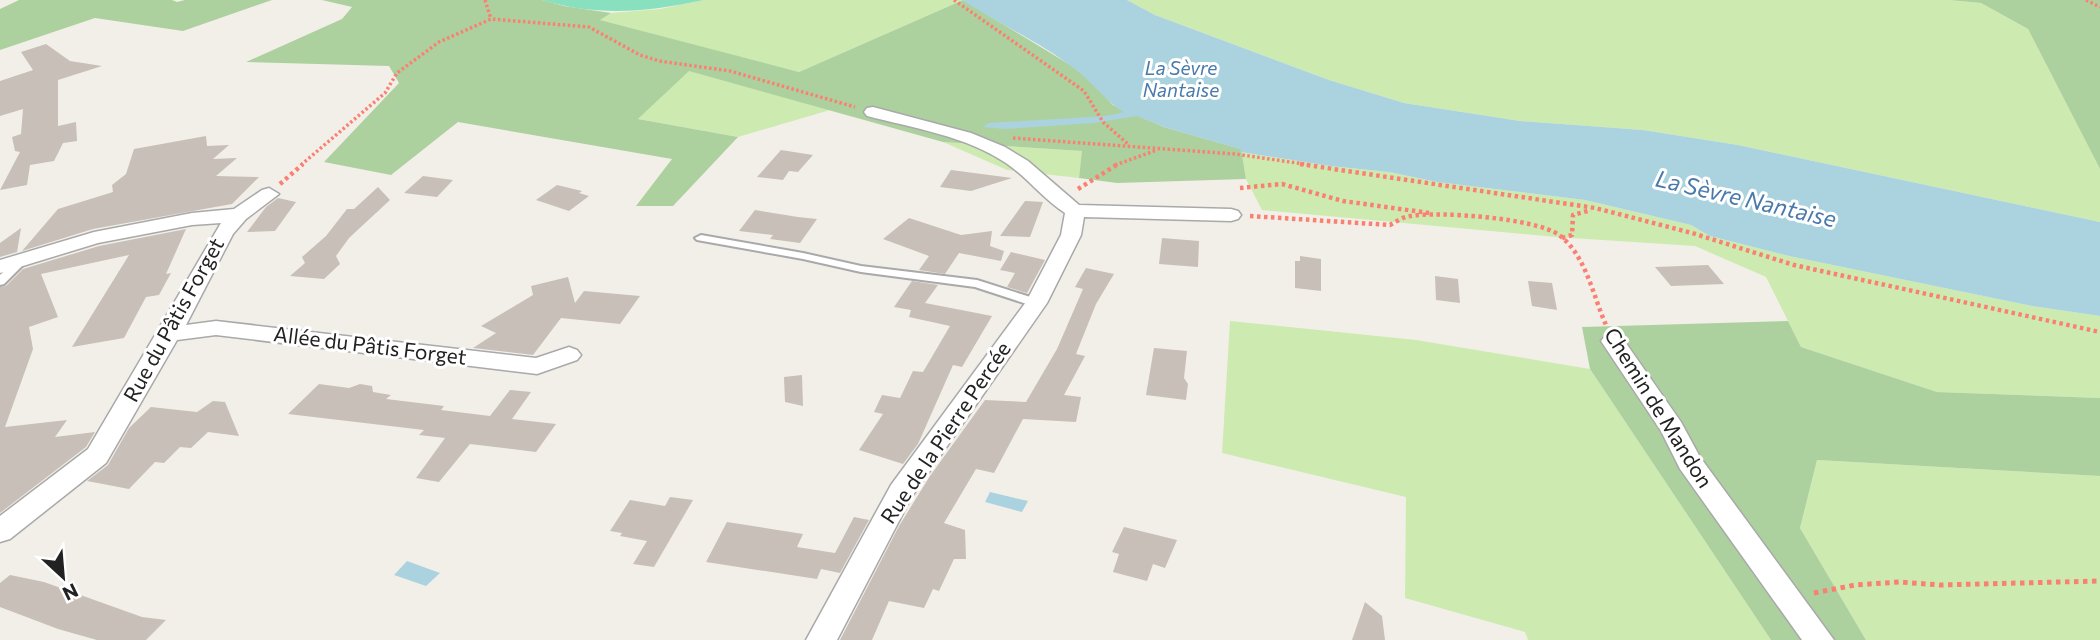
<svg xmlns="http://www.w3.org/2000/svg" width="2100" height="640" viewBox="0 0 2100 640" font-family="Commissioner,sans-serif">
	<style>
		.grass { fill: #cdebb0 }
		.forest { fill: #add19e }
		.pitch { fill: #88e0be }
		.water { fill: #aad3df }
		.building { fill: #c7bfb8 }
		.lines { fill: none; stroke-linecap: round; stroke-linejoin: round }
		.lane-casing { stroke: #a9a9a9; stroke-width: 4 }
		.street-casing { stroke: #a9a9a9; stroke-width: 3 }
		.path-far2 { stroke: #fa8072; stroke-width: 3.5; stroke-dasharray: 2.5 2.5; stroke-linecap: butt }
		.path-far1 { stroke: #fa8072; stroke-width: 4.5; stroke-dasharray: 3.5 3.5; stroke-linecap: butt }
		.path { stroke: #fa8072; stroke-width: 5; stroke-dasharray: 4.5 4.5; stroke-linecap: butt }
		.lane { fill: #fff; fill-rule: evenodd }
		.street { fill: #fff; fill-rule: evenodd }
		.labels { text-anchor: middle; stroke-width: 6; stroke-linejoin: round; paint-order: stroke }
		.far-water-label { font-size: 19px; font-style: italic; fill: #4a7aab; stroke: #fff }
		.street-label { font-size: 21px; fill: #222; stroke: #fff }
		.water-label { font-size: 23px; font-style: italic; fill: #4a7aab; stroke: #fff }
	</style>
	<rect width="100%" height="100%" fill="#f2efe9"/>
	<path class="grass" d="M 704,0 L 963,0 L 799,72 L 599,20 L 611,13 L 660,9 Z
		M 1127,0 L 1949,0 L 1981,3 L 2028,29 L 2100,169 L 2100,222 L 1738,145 L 1643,130 L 1520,121 L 1404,103 L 1329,80 L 1155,15 Z
		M 689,70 L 830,110 L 738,137 L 638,119 Z
		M 943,142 L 1083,151 L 1079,178 L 1007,170 Z
		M 1241,152 L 1330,166 L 1389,172 L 1437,182 L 1585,200 L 1691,225 L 1710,236 L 1789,256 L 2032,306 L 2100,316 L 2100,398 L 1937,392 L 1801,347 L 1766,277 L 1695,246 L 1556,237 L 1262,210 L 1246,179 Z
		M 1230,321 L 1416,340 L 1590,369 L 1771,640 L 1528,640 L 1525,632 L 1405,598 L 1406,497 L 1222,453 Z
		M 1817,460 L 2100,476 L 2100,640 L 1866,640 L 1800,528 Z"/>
	<path class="forest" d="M 19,0 L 172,0 L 177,2 L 185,0 L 272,0 L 183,31 L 95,18 L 0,50 L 0,9 Z
		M 322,0 L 542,0 L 564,6 L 611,13 L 600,20 L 799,72 L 963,0 L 1072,66 L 1093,83 L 1113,105 L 1164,127 L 1241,149 L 1246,179 L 1117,183 L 1079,178 L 1082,151 L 943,142 L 689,71 L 638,119 L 738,137 L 673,206 L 636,206 L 672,159 L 458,122 L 391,175 L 324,162 L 399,83 L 389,66 L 246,62 L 342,19 L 352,7 Z
		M 1949,0 L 2100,0 L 2100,169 L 2028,29 L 1981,3 Z
		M 1788,321 L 1801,347 L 1937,392 L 2100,398 L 2100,476 L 1817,460 L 1800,528 L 1866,640 L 1771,640 L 1590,369 L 1582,327 Z"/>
	<path class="pitch" d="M 542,0 L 704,0 C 647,12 599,17 542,0 Z"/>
	<path class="water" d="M 962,0 L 1127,0 L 1155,15 L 1329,80 L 1404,103 L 1520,121 L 1643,130 L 1738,145 L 2100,222 L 2100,316 L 2032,306 L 1789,256 L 1710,236 L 1691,225 L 1585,200 L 1437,182 L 1389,172 L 1330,166 L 1241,152 L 1240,149 L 1164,127 L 1137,116 L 1093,123 L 1006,129 L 983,127 L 989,123 L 1106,116 L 1124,112 C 1112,107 1089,79 1075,69 C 1040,42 999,24 962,0 Z
		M 990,492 L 1028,501 L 1022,512 L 985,502 Z
		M 407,561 L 440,573 L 426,586 L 394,575 Z"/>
	<path class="building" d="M 46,44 L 70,61 L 102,66 L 58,80 L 58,126 L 76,122 L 77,141 L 63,143 L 54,161 L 30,165 L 27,185 L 0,190 L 20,152 L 15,151 L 12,137 L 21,134 L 23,109 L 0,116 L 0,81 L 33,70 L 21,52 Z
		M 206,136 L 207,146 L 229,145 L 213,159 L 237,158 L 216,176 L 259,177 L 232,204 L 93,229 L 22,251 L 58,209 L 113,192 L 112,185 L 126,174 L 134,149 Z
		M 781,150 L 813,155 L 798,172 L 789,171 L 783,180 L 757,177 Z
		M 951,170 L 1012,178 L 971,191 L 940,187 Z
		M 423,176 L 453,180 L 437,197 L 404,193 Z
		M 557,185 L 582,191 L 579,193 L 589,196 L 569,211 L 536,200 Z
		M 378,187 L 390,200 L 349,238 L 336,256 L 340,264 L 324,279 L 290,276 L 305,263 L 302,257 L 326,236 L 347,209 L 354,209 Z
		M 278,198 L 296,202 L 275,231 L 247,232 L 266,207 Z
		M 1025,201 L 1043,202 L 1030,237 L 1000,236 Z
		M 755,210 L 798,217 L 817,219 L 800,243 L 770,239 L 773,235 L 739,231 Z
		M 909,218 L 961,235 L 992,231 L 990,246 L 1004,251 L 1001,261 L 959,253 L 945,274 L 919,270 L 929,256 L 883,239 Z
		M 21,228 L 17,252 L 0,257 L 0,243 Z
		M 186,229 L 166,274 L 171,273 L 159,295 L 146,297 L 124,338 L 72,347 L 129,255 L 41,274 L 58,317 L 29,327 L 33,349 L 5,427 L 67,420 L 55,437 L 95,432 L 86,447 L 0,513 L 0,287 L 6,286 L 23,269 L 99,246 Z
		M 1162,238 L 1199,241 L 1198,267 L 1159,264 Z
		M 1011,252 L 1045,260 L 1027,293 L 1007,287 L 1015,273 L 1000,270 Z
		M 1300,256 L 1321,259 L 1321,291 L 1295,288 L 1295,261 L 1300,261 Z
		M 1708,265 L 1724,284 L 1671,286 L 1655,267 Z
		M 1086,268 L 1114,274 L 1096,304 L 1076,354 L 1085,356 L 1064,395 L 1081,397 L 1076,422 L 1023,419 L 994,473 L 976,469 L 944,523 L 965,530 L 966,559 L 954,559 L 939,591 L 933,589 L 924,608 L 889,601 L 872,640 L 840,640 L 899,526 L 930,476 L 985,400 L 1026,402 L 1057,349 L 1083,289 L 1075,287 Z
		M 1435,276 L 1458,279 L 1460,303 L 1436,300 Z
		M 568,277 L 575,303 L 584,291 L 640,296 L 620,324 L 561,318 L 533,355 L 473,348 L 496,333 L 481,326 L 533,295 L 531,286 Z
		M 912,281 L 938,285 L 925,303 L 992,316 L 962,367 L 953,365 L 918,444 L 903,464 L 859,450 L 883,414 L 874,412 L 882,395 L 900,398 L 913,371 L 923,372 L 950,326 L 909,317 L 911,310 L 894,307 Z
		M 1528,281 L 1552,283 L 1557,310 L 1532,306 Z
		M 1154,348 L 1187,351 L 1184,378 L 1188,384 L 1186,400 L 1146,395 Z
		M 802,375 L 803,406 L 785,402 L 784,377 Z
		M 319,384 L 349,388 L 360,384 L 372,386 L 373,392 L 391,395 L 386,399 L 444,406 L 441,410 L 490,416 L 510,390 L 531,392 L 512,419 L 556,424 L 536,452 L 470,444 L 439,482 L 416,478 L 445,438 L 419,435 L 424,430 L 288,414 Z
		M 213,401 L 225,402 L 239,436 L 208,432 L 191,448 L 180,447 L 164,463 L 155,462 L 129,489 L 87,481 L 108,465 L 129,428 L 151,407 L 197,412 Z
		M 670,497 L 693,500 L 654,567 L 633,564 L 647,541 L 620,536 L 622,533 L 610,531 L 630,500 L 665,506 Z
		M 854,517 L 869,520 L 840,573 L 821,569 L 817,579 L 706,562 L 727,522 L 803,534 L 797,547 L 835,553 Z
		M 1124,527 L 1177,540 L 1165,568 L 1153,564 L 1147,581 L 1113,572 L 1119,554 L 1112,552 Z
		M 10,575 L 44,582 L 142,617 L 166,620 L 146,640 L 97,640 L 58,629 L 0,607 L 0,583 Z
		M 1365,602 L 1382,616 L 1385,640 L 1352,640 Z"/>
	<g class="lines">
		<g class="lane-casing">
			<path id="lane" d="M 701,235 L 803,253 L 861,266 L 977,280 L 1040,300 L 1042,303 L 1036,307 L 975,287 L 861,272 L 803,259 L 697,240 L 695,238 Z
				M 21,258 L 27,261 L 4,284 L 0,285 L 0,275 L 17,259 Z"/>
		</g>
		<g class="street-casing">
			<path id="street" d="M 873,107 L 971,133 L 1005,147 L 1028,161 L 1079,205 L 1231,209 L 1238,211 L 1241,215 L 1238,219 L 1231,221 L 1084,217 L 1081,235 L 1047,303 L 911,498 L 837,640 L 806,640 L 891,485 L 1026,302 L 1061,235 L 1065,213 C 1043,199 1028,178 1006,163 C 966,136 913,128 867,116 L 864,112 L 867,108 Z
				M 269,188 L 279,194 L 246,219 L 233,234 L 186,325 L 216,321 L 536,358 L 569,347 L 577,350 L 581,355 L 577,360 L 537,374 L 216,335 L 177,340 L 106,463 L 10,539 L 0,542 L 0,516 L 88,449 L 221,223 L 192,225 L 98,243 L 0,273 L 0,260 L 94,232 L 192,213 L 234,209 L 262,190 Z
				M 1613,334 L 1621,336 L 1681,422 L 1700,457 L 1834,640 L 1802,640 L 1680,469 L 1661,431 L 1601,341 L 1605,336 Z"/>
		</g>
		<path class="path-far2" d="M 485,0 L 491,19
			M 954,0 L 1084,91 L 1103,122 L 1129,145
			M 2086,0 L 2100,7
			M 1013,138 L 1235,154 L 1311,165
			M 301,165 L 385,93 L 397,73 L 439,42 L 491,19 L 589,27 L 640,55 L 659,61 L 730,71 L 855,107
			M 1115,165 L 1157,150"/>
		<path class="path-far1" d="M 1300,164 L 1595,208 L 1692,233 L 1794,265 L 2100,332
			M 280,184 L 303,164
			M 1240,188 L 1282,184 L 1343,201 L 1429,213
			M 1078,189 L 1118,164
			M 1250,216 L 1390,225 C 1396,222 1402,217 1410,216 C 1438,211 1536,218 1559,235 C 1586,255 1593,296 1606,325
			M 1562,238 L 1572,235 L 1573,215 L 1591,210"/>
		<path class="path" d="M 1814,593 L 1855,585 L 1899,582 L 1940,585 L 2100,581"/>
		<use href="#lane" class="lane"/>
		<use href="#street" class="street"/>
	</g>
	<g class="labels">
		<g class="far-water-label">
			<text x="1181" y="75">La Sèvre<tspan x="1181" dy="22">Nantaise</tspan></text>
		</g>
		<g class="street-label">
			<text transform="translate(174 320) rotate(-61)" y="7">Rue du Pâtis Forget</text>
			<text transform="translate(370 346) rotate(7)" y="7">Allée du Pâtis Forget</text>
			<text transform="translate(1658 408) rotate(58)" y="7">Chemin de Mandon</text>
			<text transform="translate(946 433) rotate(-56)" y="7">Rue de la Pierre Percée</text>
		</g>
		<g class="water-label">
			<text transform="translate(1746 199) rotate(13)" y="8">La Sèvre Nantaise</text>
		</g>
	</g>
	<g transform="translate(63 577) rotate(154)" stroke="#ffffff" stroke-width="5" paint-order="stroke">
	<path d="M0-5L12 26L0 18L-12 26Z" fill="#222222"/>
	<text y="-10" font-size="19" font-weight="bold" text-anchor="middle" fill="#222222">N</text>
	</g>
</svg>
